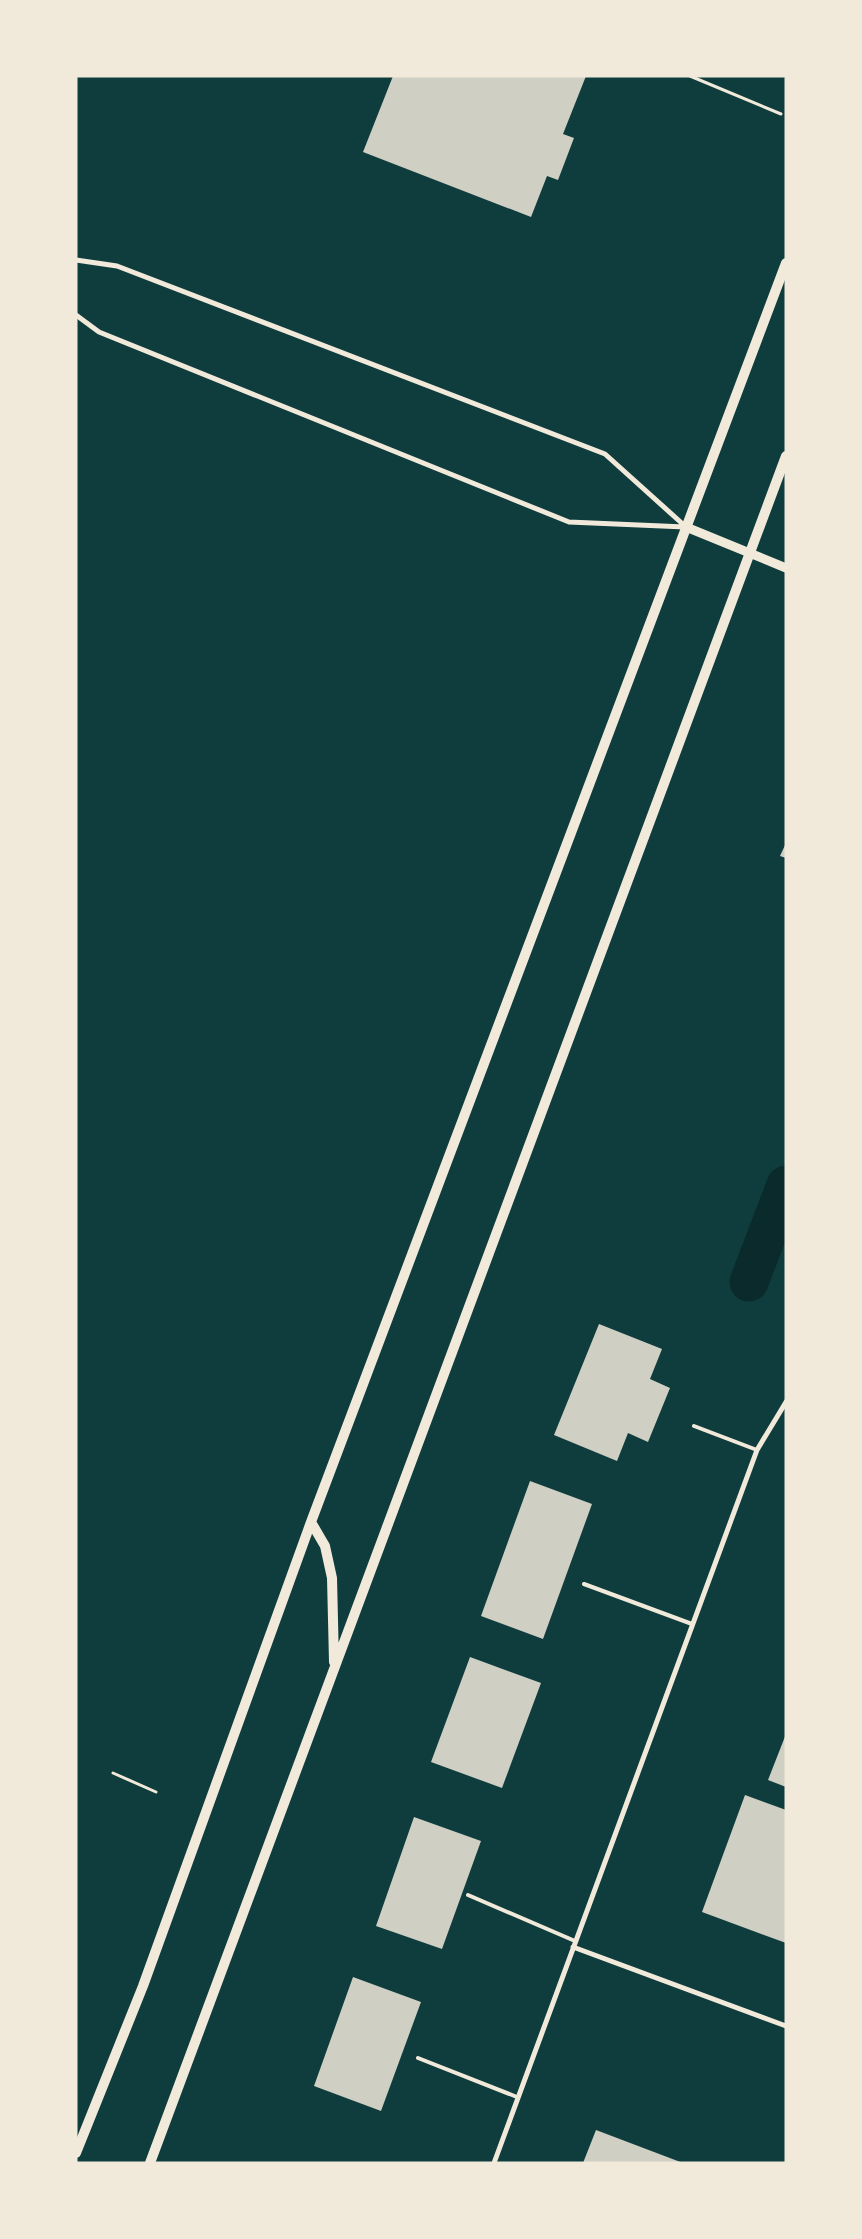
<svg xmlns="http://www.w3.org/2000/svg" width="862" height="2239" viewBox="0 0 862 2239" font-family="'Golos Text',sans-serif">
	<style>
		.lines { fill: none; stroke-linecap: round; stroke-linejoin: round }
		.canal { stroke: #0a2a2b; stroke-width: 39 }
		.building { fill: #cfcfc3 }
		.path { stroke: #f1e9da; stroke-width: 3 }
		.service { stroke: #f1e9da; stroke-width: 4 }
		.minor { stroke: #f1e9da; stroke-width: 5 }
		.tertiary { stroke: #f1e9da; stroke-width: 9 }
		.secondary { stroke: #f1e9da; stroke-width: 10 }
	</style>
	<rect width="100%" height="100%" fill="#0f3d3e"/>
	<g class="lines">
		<path class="canal" d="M 749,1282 L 786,1185"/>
	</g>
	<path class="building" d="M 393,76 L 586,76 L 563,134 L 574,138 L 558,180 L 547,176 L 531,217 L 363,152 Z
		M 786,843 L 786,858 L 780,856 Z
		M 599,1324 L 662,1349 L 650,1379 L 670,1388 L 648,1442 L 628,1433 L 617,1461 L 554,1435 Z
		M 530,1481 L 592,1504 L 543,1639 L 481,1616 Z
		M 470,1657 L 541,1683 L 502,1788 L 431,1762 Z
		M 786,1734 L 786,1787 L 768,1780 Z
		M 745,1795 L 786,1810 L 786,1943 L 702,1912 Z
		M 414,1817 L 481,1841 L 442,1949 L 376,1926 Z
		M 353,1977 L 421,2002 L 381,2111 L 314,2086 Z
		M 596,2130 L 683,2163 L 583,2163 Z"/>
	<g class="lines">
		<path class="path" d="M 690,76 L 781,114
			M 113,1773 L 156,1792"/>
		<path class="service" d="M 694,1426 L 757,1450
			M 584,1584 L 692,1624
			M 468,1895 L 575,1941
			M 418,2058 L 517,2097"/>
		<path class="minor" d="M 76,260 L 117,266 L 605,454 L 686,527
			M 76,315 L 99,332 L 569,522 L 685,527
			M 573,1947 L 786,2026
			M 494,2163 L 757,1450 L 786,1402"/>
		<path class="tertiary" d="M 686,527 L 786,568"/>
		<path class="secondary" d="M 311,1522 L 325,1546 L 332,1578 L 334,1662
			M 76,2153 L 143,1986 L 311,1522 L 786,263
			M 150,2163 L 786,456"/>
	</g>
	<rect width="862" height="2239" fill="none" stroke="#f1e9da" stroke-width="155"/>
</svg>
